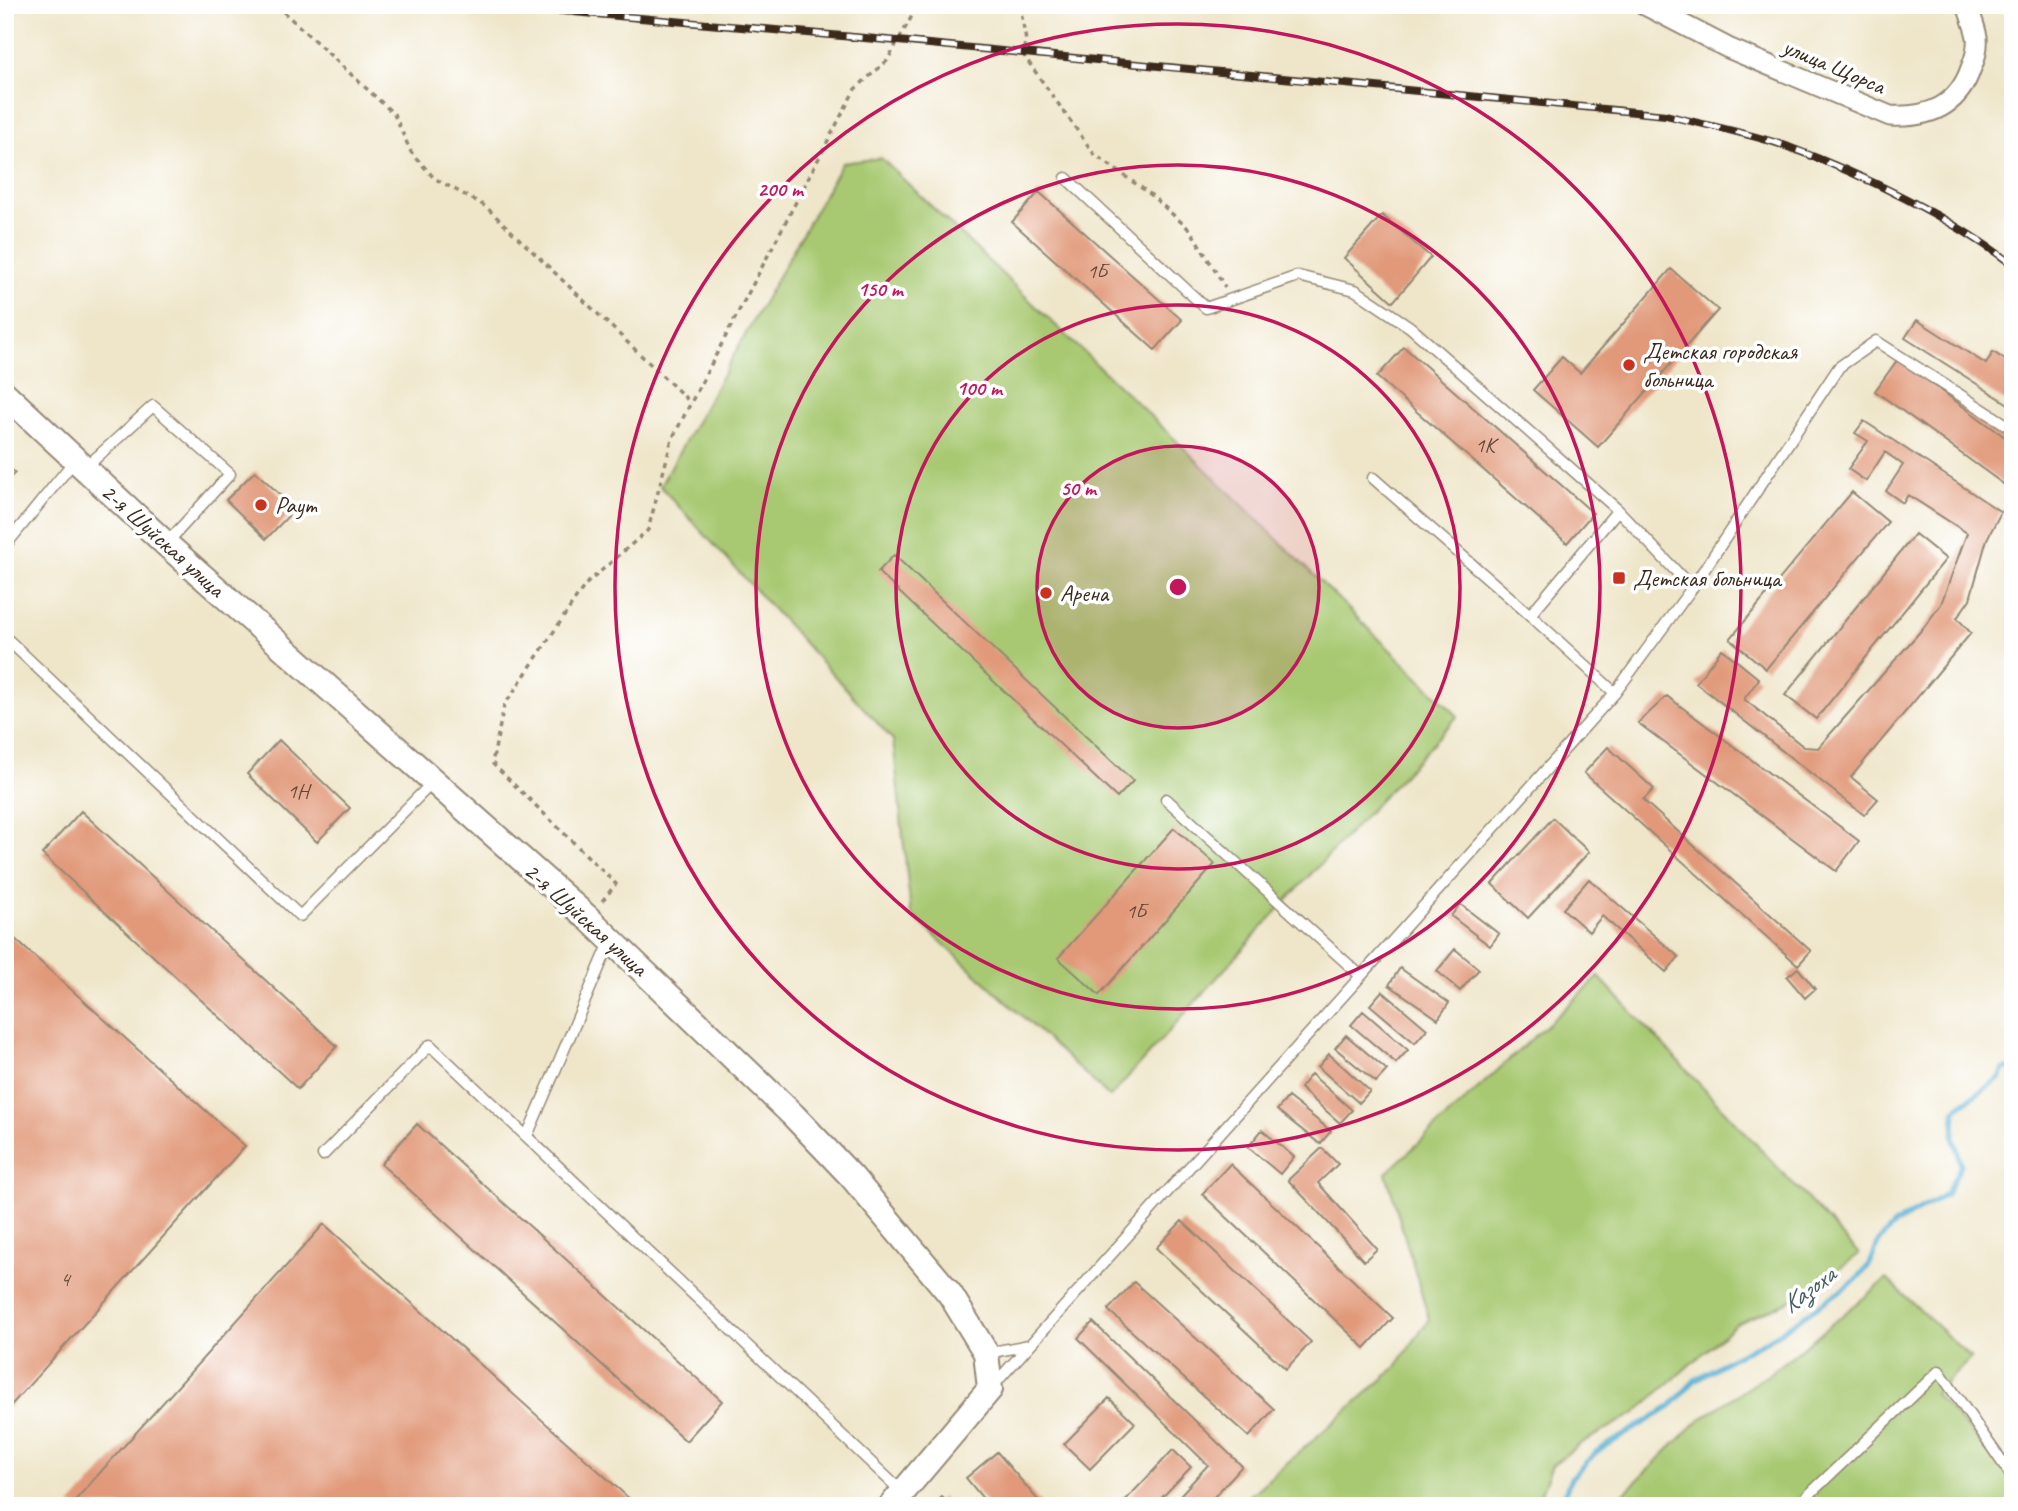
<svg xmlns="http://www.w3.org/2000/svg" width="2018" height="1511" viewBox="0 0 2018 1511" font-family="Caveat,sans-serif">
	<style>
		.green { fill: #a8c972; stroke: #727a48; stroke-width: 2 }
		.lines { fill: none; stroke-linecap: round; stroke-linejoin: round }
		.stream { stroke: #52acd0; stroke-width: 5 }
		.building { fill: #e19979 }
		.service-casing { stroke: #958874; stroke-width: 13 }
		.minor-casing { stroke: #958874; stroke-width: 23 }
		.tertiary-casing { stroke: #958874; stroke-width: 28 }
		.path { stroke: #958874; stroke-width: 3.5; stroke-dasharray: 5 5; stroke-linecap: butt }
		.service { stroke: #fff; stroke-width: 10 }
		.minor { stroke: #fff; stroke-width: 19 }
		.tertiary { stroke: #fff; stroke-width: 24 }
		.rail-casing { stroke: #3b2a1e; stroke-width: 8 }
		.rail { stroke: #fff; stroke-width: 5; stroke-dasharray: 16; stroke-linecap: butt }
		.ring { fill: none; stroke: #c2185b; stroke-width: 3.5 }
		.poi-dot { fill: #c8321e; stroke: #fff; stroke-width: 2.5 }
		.labels { text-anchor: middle; stroke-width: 7; stroke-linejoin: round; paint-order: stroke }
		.number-label { font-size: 21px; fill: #644635 }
		.street-label { font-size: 24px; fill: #3b2a1e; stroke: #fff }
		.poi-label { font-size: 24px; fill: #3b2a1e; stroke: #fff; text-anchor: start }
		.water-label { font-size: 26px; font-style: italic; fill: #445e65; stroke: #fff }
		.centre { fill: #c2185b; stroke: #fff; stroke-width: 3.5 }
		.ring-label { font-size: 21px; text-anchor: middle; font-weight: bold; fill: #c2185b; stroke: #fff; stroke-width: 7; stroke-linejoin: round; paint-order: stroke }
	</style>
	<rect width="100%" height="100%" fill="#fff"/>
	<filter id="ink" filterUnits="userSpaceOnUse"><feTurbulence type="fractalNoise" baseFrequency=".0143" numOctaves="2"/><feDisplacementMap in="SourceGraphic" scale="14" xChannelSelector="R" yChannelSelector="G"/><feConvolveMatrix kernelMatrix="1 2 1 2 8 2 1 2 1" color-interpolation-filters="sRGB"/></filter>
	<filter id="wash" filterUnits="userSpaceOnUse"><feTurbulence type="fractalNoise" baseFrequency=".00686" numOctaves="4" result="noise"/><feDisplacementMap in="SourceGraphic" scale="28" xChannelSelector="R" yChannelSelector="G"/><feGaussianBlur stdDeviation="1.57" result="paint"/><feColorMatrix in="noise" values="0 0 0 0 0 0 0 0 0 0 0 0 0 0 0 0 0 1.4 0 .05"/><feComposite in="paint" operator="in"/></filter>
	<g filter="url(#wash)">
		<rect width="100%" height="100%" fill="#efe6ca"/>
		<path class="green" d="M 881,158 L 1185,449 L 1458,716 L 1285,902 L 1110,1097 L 911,914 L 893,740 L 660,486 L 842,163 Z
			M 1599,977 L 1859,1254 L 1808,1293 L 1736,1324 L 1634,1414 L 1583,1442 L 1552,1465 L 1539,1498 L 1531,1506 L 1238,1506 L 1395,1368 L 1429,1319 L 1386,1173 Z
			M 1887,1279 L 1971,1358 L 1935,1394 L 2013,1478 L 2013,1506 L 1611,1506 L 1699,1420 L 1777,1368 Z"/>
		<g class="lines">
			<path class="stream" d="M 1560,1506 L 1571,1478 L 1596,1452 L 1670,1407 L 1695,1380 L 1730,1359 L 1770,1339 L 1856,1280 L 1870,1264 L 1879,1241 L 1895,1224 L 1946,1194 L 1961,1165 L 1954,1137 L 1955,1109 L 2000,1078 L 2004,1069 L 2013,1068"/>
		</g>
		<g id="blocks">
			<path class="building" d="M 1039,192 L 1182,320 L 1155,350 L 1012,222 Z
				M 1382,215 L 1431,257 L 1393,302 L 1344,258 Z
				M 1671,269 L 1718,310 L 1598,447 L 1533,390 L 1562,357 L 1580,373 Z
				M 1917,320 L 1986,364 L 1993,352 L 2013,365 L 2013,407 L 1905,338 Z
				M 1404,347 L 1593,513 L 1567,543 L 1377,377 Z
				M 1898,359 L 2013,443 L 2013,491 L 1875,391 Z
				M 1864,421 L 2001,512 L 1987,539 L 1970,599 L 1957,618 L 1971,633 L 1851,777 L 1878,799 L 1864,815 L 1696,683 L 1722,649 L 1759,679 L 1744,699 L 1804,747 L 1818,748 L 1924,627 L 1941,604 L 1967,533 L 1908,495 L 1903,503 L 1886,491 L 1903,465 L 1885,452 L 1866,481 L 1848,469 L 1868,441 L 1855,433 Z
				M 5,463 L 15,473 L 5,482 Z
				M 255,471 L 295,509 L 266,539 L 226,500 Z
				M 1852,492 L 1888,522 L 1766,669 L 1730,639 Z
				M 1915,534 L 1946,559 L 1816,719 L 1785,695 Z
				M 894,555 L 1133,781 L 1117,798 L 878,572 Z
				M 1667,696 L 1859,841 L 1836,871 L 1638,723 Z
				M 279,740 L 350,808 L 317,842 L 247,774 Z
				M 1608,747 L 1654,789 L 1643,800 L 1811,951 L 1798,965 L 1584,773 Z
				M 81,811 L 337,1046 L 298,1089 L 42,854 Z
				M 1553,818 L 1589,852 L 1528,918 L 1492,884 Z
				M 1174,828 L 1215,864 L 1099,995 L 1058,958 Z
				M 1589,879 L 1679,957 L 1666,972 L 1602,916 L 1589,932 L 1563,909 Z
				M 1460,904 L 1499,934 L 1490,946 L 1451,916 Z
				M 5,930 L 245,1146 L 5,1412 Z
				M 1455,949 L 1479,969 L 1460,991 L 1437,971 Z
				M 1400,968 L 1449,1003 L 1438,1019 L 1389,985 Z
				M 1798,968 L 1815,989 L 1805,998 L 1787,977 Z
				M 1382,991 L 1427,1029 L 1415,1043 L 1370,1005 Z
				M 1363,1011 L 1408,1050 L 1396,1063 L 1351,1025 Z
				M 1346,1035 L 1387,1070 L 1376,1082 L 1335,1048 Z
				M 1329,1054 L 1370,1091 L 1359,1103 L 1318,1067 Z
				M 1311,1074 L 1352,1110 L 1340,1123 L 1300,1088 Z
				M 1288,1097 L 1331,1131 L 1320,1144 L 1277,1110 Z
				M 417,1124 L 722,1401 L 686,1441 L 381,1164 Z
				M 1262,1130 L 1294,1157 L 1280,1174 L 1248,1147 Z
				M 1322,1148 L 1338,1164 L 1318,1183 L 1377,1249 L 1364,1261 L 1288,1180 Z
				M 1230,1164 L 1393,1318 L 1365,1348 L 1202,1194 Z
				M 1182,1221 L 1311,1342 L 1286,1369 L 1156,1248 Z
				M 324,1224 L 631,1500 L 626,1506 L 70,1506 Z
				M 1134,1282 L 1274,1409 L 1249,1437 L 1108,1310 Z
				M 1093,1322 L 1242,1466 L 1206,1506 L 1170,1506 L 1208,1465 L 1078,1338 Z
				M 1109,1398 L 1135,1423 L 1090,1469 L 1064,1444 Z
				M 1173,1450 L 1191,1467 L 1154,1506 L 1120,1506 Z
				M 997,1452 L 1043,1506 L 989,1506 L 966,1478 Z
				M 942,1497 L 950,1506 L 932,1506 Z"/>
		</g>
	</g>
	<g filter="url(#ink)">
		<use href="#blocks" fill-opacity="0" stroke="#958874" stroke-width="2"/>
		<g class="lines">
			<g class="service-casing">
				<path id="service" d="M 1066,178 L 1206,308 L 1298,276 L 1355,290 L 1410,327 L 1618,510 L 1692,588
					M 85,468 L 153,406 L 230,474 L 166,544
					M 1373,478 L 1530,615 L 1615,693
					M 5,546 L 75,460
					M 1530,615 L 1618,510
					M 5,637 L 300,916 L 433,782
					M 1166,799 L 1361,976
					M 527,1136 L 611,940
					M 323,1155 L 430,1045 L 902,1492
					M 987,1353 L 1029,1345
					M 992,1387 L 1615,693 L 1692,588 L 1839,367 L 1876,341 L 2013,429
					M 1797,1506 L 1939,1371 L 2013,1478"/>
			</g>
			<g class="minor-casing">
				<path id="minor" d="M 1645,5 L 1728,48 L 1890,116 C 1928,118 1958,107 1971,68 C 1975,59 1978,47 1977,37 C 1975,26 1970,15 1967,5"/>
			</g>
			<g class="tertiary-casing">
				<path id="tertiary" d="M 5,394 L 166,544 L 588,918 L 793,1115 L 852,1177 L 950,1294 L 986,1353 L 990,1389 L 891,1506"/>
			</g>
			<path class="path" d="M 276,5 L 394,114 L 411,152 L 434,178 L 485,206 L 691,403
				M 1020,5 L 1026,41 L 1022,53 L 1094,154 L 1150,194 L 1191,231 L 1225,287
				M 602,901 L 616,884 L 492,763 L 504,706 L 585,585 L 648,530 L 672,439 L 855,89 L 887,61 L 918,5"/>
			<use href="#service" class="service"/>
			<use href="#minor" class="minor"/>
			<use href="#tertiary" class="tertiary"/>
			<g class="rail-casing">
				<path id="rail" d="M 495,5 L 898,41 L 1666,115 C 1707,126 1751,133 1791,148 C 1862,174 1952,218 2013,265"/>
			</g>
			<use href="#rail" class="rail"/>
		</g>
	</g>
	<circle cx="1178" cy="587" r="141" fill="#c2185b" fill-opacity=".12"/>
	<g class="ring">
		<circle cx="1178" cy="587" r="141"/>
		<circle cx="1178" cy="587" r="282"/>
		<circle cx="1178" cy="587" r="422"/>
		<circle cx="1178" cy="587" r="563"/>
	</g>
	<g class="poi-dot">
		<circle cx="1629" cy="365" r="7"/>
		<circle cx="261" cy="505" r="7"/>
		<rect x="1612" y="571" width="14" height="14" rx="3.5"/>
		<circle cx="1046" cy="593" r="7"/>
	</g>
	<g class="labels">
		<g class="number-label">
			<text x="1097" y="278">1Б</text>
			<text x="1485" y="452">1К</text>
			<text x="298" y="798">1Н</text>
			<text x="1136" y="918">1Б</text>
			<text x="65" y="1286">4</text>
		</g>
		<g class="street-label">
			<text transform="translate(1834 66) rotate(23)" y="8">улица Щорса</text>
			<text transform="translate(163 540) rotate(42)" y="8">2-я Шуйская улица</text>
			<text transform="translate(586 919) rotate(42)" y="8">2-я Шуйская улица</text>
		</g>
		<g class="poi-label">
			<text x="1643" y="359">Детская городская<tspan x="1643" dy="28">больница</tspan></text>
			<text x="275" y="513">Раут</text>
			<text x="1633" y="586">Детская больница</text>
			<text x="1060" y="601">Арена</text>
		</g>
		<g class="water-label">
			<text transform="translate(1808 1289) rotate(-37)" y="9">Казоха</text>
		</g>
	</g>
	<circle cx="1178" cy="587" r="10" class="centre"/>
	<g class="ring-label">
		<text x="780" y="196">200 m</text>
		<text x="880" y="296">150 m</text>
		<text x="979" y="395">100 m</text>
		<text x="1078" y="495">50 m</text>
	</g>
	<rect width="2018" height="1511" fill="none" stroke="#fff" stroke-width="28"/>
</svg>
